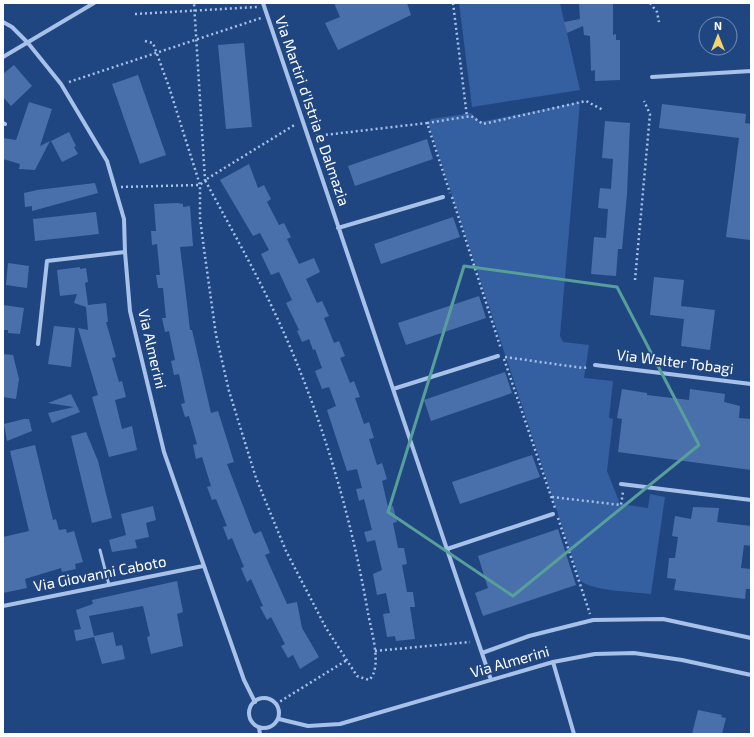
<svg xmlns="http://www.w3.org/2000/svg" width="754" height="737" viewBox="0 0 754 737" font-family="'Exo 2',sans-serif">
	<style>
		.green { fill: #345fa0 }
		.building { fill: #4970ab }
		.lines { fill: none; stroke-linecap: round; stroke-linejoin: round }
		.path { stroke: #a7c1e8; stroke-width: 2.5; stroke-dasharray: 2 3; stroke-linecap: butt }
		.service { stroke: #a7c1e8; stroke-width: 3 }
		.minor { stroke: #a7c1e8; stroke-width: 4 }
		.marked { fill: none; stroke: #579f9a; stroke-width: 3; stroke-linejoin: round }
		.labels { text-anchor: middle; stroke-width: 3.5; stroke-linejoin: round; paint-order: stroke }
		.street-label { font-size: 15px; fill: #fff; stroke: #204682 }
	</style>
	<rect width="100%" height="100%" fill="#204682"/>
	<path class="green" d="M 459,3 L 560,3 L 580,90 L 472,107 Z
		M 580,102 L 560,336 L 563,342 L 589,345 L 584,378 L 613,381 L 609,418 L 613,419 L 607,471 L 620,504 L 648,508 L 650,494 L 665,497 L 651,594 C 635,592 590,591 580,580 L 428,123 L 431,119 L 471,113 L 480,122 Z"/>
	<path class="building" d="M 334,3 L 407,3 L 411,15 L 338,50 L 325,23 L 340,17 Z
		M 579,3 L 613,3 L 613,35 L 616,34 L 616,40 L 620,40 L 620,80 L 595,81 L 595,70 L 591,71 L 590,36 L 584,35 L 583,26 L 567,33 L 564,22 L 580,19 Z
		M 244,43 L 252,127 L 226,129 L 218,45 Z
		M 14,65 L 32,86 L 11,106 L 3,97 L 3,74 Z
		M 138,75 L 166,155 L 140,164 L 112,84 Z
		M 29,102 L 52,109 L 40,146 L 50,141 L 35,170 L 19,169 L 20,164 L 3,159 L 3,138 L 16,140 Z
		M 662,104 L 746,114 L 745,123 L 751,124 L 750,240 L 726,237 L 739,138 L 659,128 Z
		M 605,121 L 630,123 L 627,194 L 622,249 L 618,249 L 616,276 L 591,274 L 594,237 L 606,238 L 608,209 L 598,208 L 600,188 L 611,189 L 613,159 L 602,158 Z
		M 69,132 L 76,146 L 74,147 L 78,154 L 62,162 L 51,141 Z
		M 427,139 L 433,159 L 355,186 L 348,166 Z
		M 249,164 L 258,188 L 264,185 L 271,199 L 267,202 L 279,225 L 284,223 L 291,237 L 287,239 L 299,264 L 314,258 L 320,272 L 306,279 L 317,303 L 322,301 L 329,316 L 324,318 L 334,343 L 339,341 L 345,356 L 340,358 L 350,383 L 354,381 L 360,397 L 355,398 L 364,424 L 369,422 L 374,438 L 369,439 L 377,465 L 382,463 L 387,479 L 382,481 L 388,507 L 393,506 L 397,522 L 393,523 L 398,548 L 404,548 L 407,564 L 402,565 L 407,592 L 413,592 L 415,607 L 410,607 L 415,639 L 396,641 L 395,636 L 387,637 L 383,614 L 390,613 L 386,593 L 377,595 L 373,574 L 382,570 L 375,540 L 367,542 L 364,532 L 372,530 L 364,499 L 359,501 L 356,489 L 362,488 L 357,469 L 347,471 L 327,410 L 336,406 L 329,387 L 322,389 L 315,371 L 322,368 L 315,349 L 313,350 L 309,339 L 302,342 L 297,331 L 299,330 L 286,303 L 292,300 L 279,272 L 271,275 L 261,254 L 269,250 L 260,233 L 253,236 L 220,180 Z
		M 95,183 L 98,193 L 32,211 L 32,206 L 25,207 L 24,193 L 37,190 Z
		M 177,203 L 183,204 L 183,207 L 190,206 L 193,246 L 180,247 L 185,287 L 190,330 L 192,330 L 211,413 L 218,411 L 234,462 L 227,464 L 253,532 L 255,534 L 261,531 L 270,553 L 265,555 L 287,604 L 297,602 L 302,628 L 319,657 L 300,669 L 293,655 L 288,658 L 281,646 L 285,644 L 271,617 L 267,620 L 260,607 L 263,606 L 251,579 L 247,582 L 241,568 L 244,567 L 232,538 L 228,540 L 223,527 L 227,526 L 216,499 L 212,500 L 207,487 L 211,486 L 202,457 L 196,459 L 193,445 L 197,444 L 189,416 L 185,417 L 181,404 L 185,403 L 179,374 L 174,375 L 171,361 L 175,360 L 169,331 L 165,332 L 162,318 L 166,318 L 163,288 L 158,288 L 156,275 L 160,275 L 157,244 L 152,245 L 151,231 L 156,231 L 154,204 Z
		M 96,212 L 99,234 L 35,241 L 33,219 Z
		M 453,217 L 460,237 L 381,264 L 374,244 Z
		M 8,263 L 29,266 L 27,288 L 6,285 Z
		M 80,267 L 80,269 L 86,268 L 88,282 L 85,283 L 88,305 L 106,303 L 108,322 L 106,322 L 116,357 L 112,358 L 119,382 L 122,381 L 126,397 L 115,400 L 122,429 L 132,426 L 137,450 L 109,457 L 92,397 L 98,395 L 78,328 L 88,330 L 86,307 L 74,303 L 77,294 L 60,296 L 57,270 Z
		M 654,277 L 684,280 L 681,306 L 715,310 L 710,350 L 681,346 L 684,319 L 650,315 Z
		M 479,296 L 486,318 L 406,345 L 398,323 Z
		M 3,305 L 24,308 L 20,334 L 8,333 L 8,330 L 3,330 Z
		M 54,326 L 75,328 L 71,367 L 48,364 Z
		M 3,354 L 13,355 L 19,379 L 16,399 L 3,397 Z
		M 505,372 L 512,393 L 431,421 L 424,400 Z
		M 622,389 L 647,393 L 647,395 L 689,400 L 690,389 L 725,394 L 724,402 L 740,406 L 739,418 L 751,419 L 751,470 L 618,452 L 622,419 L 617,418 Z
		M 71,394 L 80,412 L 52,423 L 48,413 L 74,407 L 48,403 Z
		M 24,419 L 29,419 L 32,431 L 7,441 L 4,424 Z
		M 86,432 L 98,461 L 112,518 L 92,523 L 71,436 Z
		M 35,445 L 53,520 L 56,519 L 59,530 L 66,529 L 67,533 L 74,531 L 83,562 L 75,564 L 76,569 L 62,572 L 61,568 L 25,579 L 27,588 L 3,593 L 3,537 L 29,531 L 10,451 Z
		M 532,455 L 540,477 L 460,504 L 452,482 Z
		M 153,506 L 156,520 L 146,523 L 149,537 L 135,540 L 137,548 L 112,552 L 109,540 L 126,535 L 121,514 Z
		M 693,507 L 719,508 L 717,522 L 751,526 L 751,546 L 744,545 L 741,568 L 751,569 L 751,589 L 746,589 L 745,599 L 674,590 L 676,579 L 667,578 L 669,558 L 675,558 L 678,537 L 672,536 L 675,516 L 691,519 Z
		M 558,529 L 576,585 L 483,616 L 475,593 L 488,588 L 478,556 Z
		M 177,581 L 183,612 L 177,614 L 183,646 L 151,654 L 147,637 L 150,636 L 143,606 L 89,616 L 94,636 L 113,632 L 116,646 L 122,645 L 125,659 L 102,664 L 94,637 L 76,641 L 74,630 L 81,629 L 76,610 L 93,604 L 92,600 Z
		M 698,710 L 722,715 L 721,717 L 726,718 L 722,734 L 692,734 Z"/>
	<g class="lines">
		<path class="path" d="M 453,3 L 467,117
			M 650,3 L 657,12 L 659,22
			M 135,14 L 257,7
			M 145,41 L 153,43 L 169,87 L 200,185 L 200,218 L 204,249 L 216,335 L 229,391 L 256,478 L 286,551 L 326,628 L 357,676 L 369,680 C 383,668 371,630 368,613 C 350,509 318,404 273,309 C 252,265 228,223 205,180 L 296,124
			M 69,82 L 261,18
			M 427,123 L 471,116 L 483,124 L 586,101 L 603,110
			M 316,136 L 427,123 L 450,193
			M 121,187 L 200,185 L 205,180 L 194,3
			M 452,197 L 501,349
			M 635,280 L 650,114 L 644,101
			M 505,357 L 583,368 L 589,367
			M 504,359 L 555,508
			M 552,497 L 621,505 L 623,492
			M 558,518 L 590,614
			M 375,651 L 470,642
			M 276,704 L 347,660"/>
		<path class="service" d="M 100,550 L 109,585"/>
		<path class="minor" d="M 263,3 L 491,680
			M 3,22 L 12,27 L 28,43 L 61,84 L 107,161 L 124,219 L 125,252 L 130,311 L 164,452 L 244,680 L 255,702
			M 3,57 L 94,3
			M 652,77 L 751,71
			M 3,123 L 5,124
			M 338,228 L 443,197
			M 38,344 L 47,261 L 125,252
			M 595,365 L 751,384
			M 393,389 L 498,356
			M 621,484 L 751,500
			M 447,549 L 553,514
			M 3,606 L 203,566
			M 482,653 L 529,636 L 593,620 L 663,619 L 751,638
			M 553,662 L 574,734
			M249 713a15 15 0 1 1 30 0a15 15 0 1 1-30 0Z
			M 279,719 L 308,726 L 340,724 L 553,662 L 595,654 L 634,653 L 682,660 L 751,675
			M 259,728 L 260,734"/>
	</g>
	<path class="marked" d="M 464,266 L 617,287 L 699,445 L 513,596 L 388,512 Z"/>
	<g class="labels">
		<g class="street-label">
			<text transform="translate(312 111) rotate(71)" y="5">Via Martiri d'Istria e Dalmazia</text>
			<text transform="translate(152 349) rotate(77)" y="5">Via Almerini</text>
			<text transform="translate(675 362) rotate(7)" y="5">Via Walter Tobagi</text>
			<text transform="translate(100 574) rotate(-11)" y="5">Via Giovanni Caboto</text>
			<text transform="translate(510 662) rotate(-16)" y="5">Via Almerini</text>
		</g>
	</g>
	<rect width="754" height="737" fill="none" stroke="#ffffff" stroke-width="8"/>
	<g transform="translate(718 36)"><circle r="19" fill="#204682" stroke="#7990b4"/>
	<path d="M0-3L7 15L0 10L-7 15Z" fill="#f5d468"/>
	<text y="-6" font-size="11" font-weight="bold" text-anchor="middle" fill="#ffffff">N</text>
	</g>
</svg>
